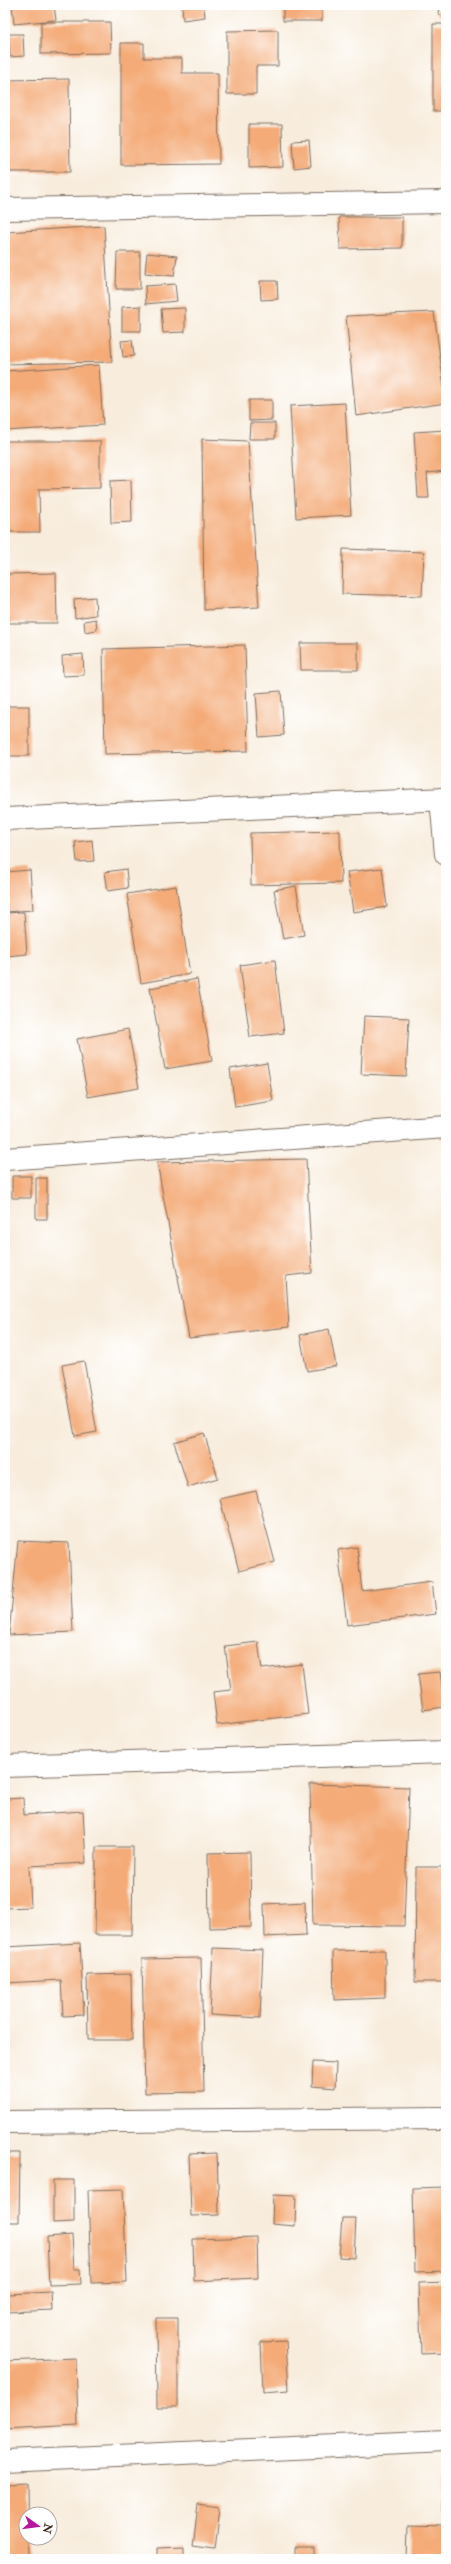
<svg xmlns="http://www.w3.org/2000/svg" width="451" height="2564" viewBox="0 0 451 2564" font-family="'IM FELL Double Pica',serif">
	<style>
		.building { fill: #f4ab78 }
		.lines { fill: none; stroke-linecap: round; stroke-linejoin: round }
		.minor-casing { stroke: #7d6e61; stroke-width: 24 }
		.minor { stroke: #fff; stroke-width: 22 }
	</style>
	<rect width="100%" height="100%" fill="#fff"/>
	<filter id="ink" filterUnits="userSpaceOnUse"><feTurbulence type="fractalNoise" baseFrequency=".025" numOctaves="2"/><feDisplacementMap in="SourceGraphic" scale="8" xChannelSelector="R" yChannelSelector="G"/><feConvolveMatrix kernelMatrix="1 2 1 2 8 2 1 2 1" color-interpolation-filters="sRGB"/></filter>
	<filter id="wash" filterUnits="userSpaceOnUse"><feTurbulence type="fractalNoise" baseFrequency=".012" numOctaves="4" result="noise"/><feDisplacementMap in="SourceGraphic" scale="16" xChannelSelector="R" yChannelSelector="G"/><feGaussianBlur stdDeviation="0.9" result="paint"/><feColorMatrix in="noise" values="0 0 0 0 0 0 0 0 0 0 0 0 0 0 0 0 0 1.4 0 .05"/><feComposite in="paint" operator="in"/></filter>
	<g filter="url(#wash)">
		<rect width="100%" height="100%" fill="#f8eddd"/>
		<g id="blocks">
			<path class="building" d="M 12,5 L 54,5 L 56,20 L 14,24 Z
				M 182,5 L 204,5 L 205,17 L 183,20 Z
				M 283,5 L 322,5 L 322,21 L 283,21 Z
				M 439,5 L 446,5 L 446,16 L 438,15 Z
				M 41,22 L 110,22 L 111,53 L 41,54 Z
				M 433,24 L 446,24 L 446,111 L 433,111 Z
				M 278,30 L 278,66 L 256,66 L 256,94 L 227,94 L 227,31 Z
				M 8,34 L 23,34 L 24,56 L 10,57 Z
				M 121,43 L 144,43 L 144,58 L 182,58 L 182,73 L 218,73 L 219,164 L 121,165 Z
				M 69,79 L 70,172 L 6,172 L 5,80 Z
				M 249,124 L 282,124 L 283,167 L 249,168 Z
				M 309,140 L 311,166 L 294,168 L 292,141 Z
				M 339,217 L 402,217 L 402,248 L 340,249 Z
				M 104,226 L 112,362 L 5,364 L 6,232 Z
				M 117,252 L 140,252 L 140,289 L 116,289 Z
				M 147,253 L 177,256 L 174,276 L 145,273 Z
				M 260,281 L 277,281 L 278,299 L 261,300 Z
				M 175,284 L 177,301 L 146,304 L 145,286 Z
				M 141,306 L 141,331 L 122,331 L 122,307 Z
				M 185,308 L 185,332 L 163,333 L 161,309 Z
				M 434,312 L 446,403 L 356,416 L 346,316 Z
				M 132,340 L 134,356 L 123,357 L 121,341 Z
				M 99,365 L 103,425 L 5,431 L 5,371 Z
				M 249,400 L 272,400 L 272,420 L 249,421 Z
				M 345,403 L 351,515 L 296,518 L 290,406 Z
				M 250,423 L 275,423 L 275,439 L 249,439 Z
				M 446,430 L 446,471 L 427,473 L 429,498 L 418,498 L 414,432 Z
				M 202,439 L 248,441 L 259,607 L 204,610 Z
				M 5,441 L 100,441 L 100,488 L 39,489 L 40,532 L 5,532 Z
				M 131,480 L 132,522 L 111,523 L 110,481 Z
				M 343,549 L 424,552 L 422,596 L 342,594 Z
				M 56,573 L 57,623 L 5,623 L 5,574 Z
				M 95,597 L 96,615 L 75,618 L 74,599 Z
				M 96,619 L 97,630 L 85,632 L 84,621 Z
				M 300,643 L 358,643 L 358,670 L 301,670 Z
				M 245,645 L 248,751 L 105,754 L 103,649 Z
				M 83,654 L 84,675 L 63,676 L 62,656 Z
				M 281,691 L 284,735 L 259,737 L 256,693 Z
				M 5,706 L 29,706 L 29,756 L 5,756 Z
				M 340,831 L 341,883 L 251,885 L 250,833 Z
				M 92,840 L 94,861 L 77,862 L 75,842 Z
				M 382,868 L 387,907 L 353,912 L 347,872 Z
				M 126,869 L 128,888 L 108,891 L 105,872 Z
				M 30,870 L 33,910 L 5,912 L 5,872 Z
				M 176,886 L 190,974 L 141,983 L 127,894 Z
				M 296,886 L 304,935 L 283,939 L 274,890 Z
				M 24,912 L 27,954 L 6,956 L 5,913 Z
				M 275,960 L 284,1033 L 250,1037 L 240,965 Z
				M 197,979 L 212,1061 L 165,1069 L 150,988 Z
				M 364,1016 L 409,1018 L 406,1076 L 361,1074 Z
				M 128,1029 L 139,1088 L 88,1097 L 77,1039 Z
				M 267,1063 L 273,1101 L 235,1107 L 230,1069 Z
				M 306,1159 L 312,1273 L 286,1276 L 289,1327 L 189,1338 L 157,1162 Z
				M 12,1176 L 31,1176 L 31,1198 L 12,1198 Z
				M 36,1178 L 47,1178 L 47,1219 L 36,1219 Z
				M 329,1329 L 336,1366 L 307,1371 L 300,1335 Z
				M 84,1361 L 97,1432 L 75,1436 L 62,1365 Z
				M 204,1433 L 218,1478 L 188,1487 L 174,1442 Z
				M 256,1491 L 275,1562 L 239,1571 L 220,1499 Z
				M 18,1541 L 69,1543 L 73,1632 L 9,1635 Z
				M 357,1547 L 362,1591 L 432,1582 L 436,1614 L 347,1625 L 338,1550 Z
				M 258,1642 L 262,1669 L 302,1664 L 308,1714 L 217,1725 L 213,1692 L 231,1690 L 225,1646 Z
				M 440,1672 L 445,1707 L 423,1710 L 418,1674 Z
				M 310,1784 L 409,1787 L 404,1926 L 313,1925 Z
				M 23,1798 L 24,1815 L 83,1811 L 86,1863 L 29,1866 L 31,1907 L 5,1908 L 5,1799 Z
				M 96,1847 L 133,1847 L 132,1935 L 95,1935 Z
				M 250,1852 L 251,1927 L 209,1928 L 208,1853 Z
				M 416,1867 L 446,1867 L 446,1982 L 415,1982 Z
				M 305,1902 L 306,1935 L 265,1937 L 264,1904 Z
				M 80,1943 L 84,2015 L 63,2016 L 61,1980 L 5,1983 L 5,1947 Z
				M 213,1948 L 263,1950 L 260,2018 L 210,2015 Z
				M 385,1950 L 385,1998 L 334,2000 L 333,1951 Z
				M 201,1958 L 204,2092 L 145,2093 L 142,1959 Z
				M 131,1974 L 132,2040 L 88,2040 L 87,1975 Z
				M 313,2062 L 336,2063 L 335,2088 L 312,2086 Z
				M 5,2153 L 20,2153 L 19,2222 L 5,2222 Z
				M 217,2153 L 219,2215 L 191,2216 L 189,2154 Z
				M 53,2180 L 74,2180 L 74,2222 L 53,2223 Z
				M 446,2187 L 446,2271 L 415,2272 L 413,2188 Z
				M 123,2189 L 127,2282 L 91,2283 L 88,2190 Z
				M 273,2195 L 296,2196 L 295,2226 L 272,2224 Z
				M 342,2218 L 356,2218 L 354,2258 L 339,2257 Z
				M 72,2235 L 74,2269 L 80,2269 L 81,2284 L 49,2285 L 47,2237 Z
				M 257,2237 L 258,2278 L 194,2281 L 193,2239 Z
				M 446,2282 L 446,2353 L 421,2354 L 419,2283 Z
				M 51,2292 L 52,2310 L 8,2312 L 8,2294 Z
				M 156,2318 L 178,2318 L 178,2407 L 157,2407 Z
				M 286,2341 L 289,2390 L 263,2392 L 261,2342 Z
				M 76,2358 L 78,2425 L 5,2429 L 5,2361 Z
				M 444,2471 L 446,2471 L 446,2512 L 444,2512 Z
				M 27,2483 L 28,2559 L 5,2559 L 5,2484 Z
				M 198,2505 L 220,2508 L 215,2548 L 193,2545 Z
				M 408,2524 L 446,2525 L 446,2559 L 407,2559 Z
				M 294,2547 L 315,2547 L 315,2559 L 294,2559 Z
				M 184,2548 L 184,2559 L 158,2559 L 158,2549 Z"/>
		</g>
	</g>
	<g filter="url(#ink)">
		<use href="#blocks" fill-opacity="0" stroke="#7d6e61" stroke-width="1"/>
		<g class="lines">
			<g class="minor-casing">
				<path id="minor" d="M 5,209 L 446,202
					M 441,799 L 446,854
					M 5,819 L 446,799
					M 5,1159 L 446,1127
					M 5,1766 L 446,1752
					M 5,2122 L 446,2118
					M 5,2461 L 446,2441"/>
			</g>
			<use href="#minor" class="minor"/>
		</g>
	</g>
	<rect width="451" height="2564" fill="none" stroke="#fff" stroke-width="20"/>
	<g transform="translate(38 2526) rotate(104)"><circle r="19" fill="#ffffff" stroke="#b1aaa5"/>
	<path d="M0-3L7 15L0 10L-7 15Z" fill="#b5179e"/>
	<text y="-6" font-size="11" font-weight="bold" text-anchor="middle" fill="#3b2a1e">N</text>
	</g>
</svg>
